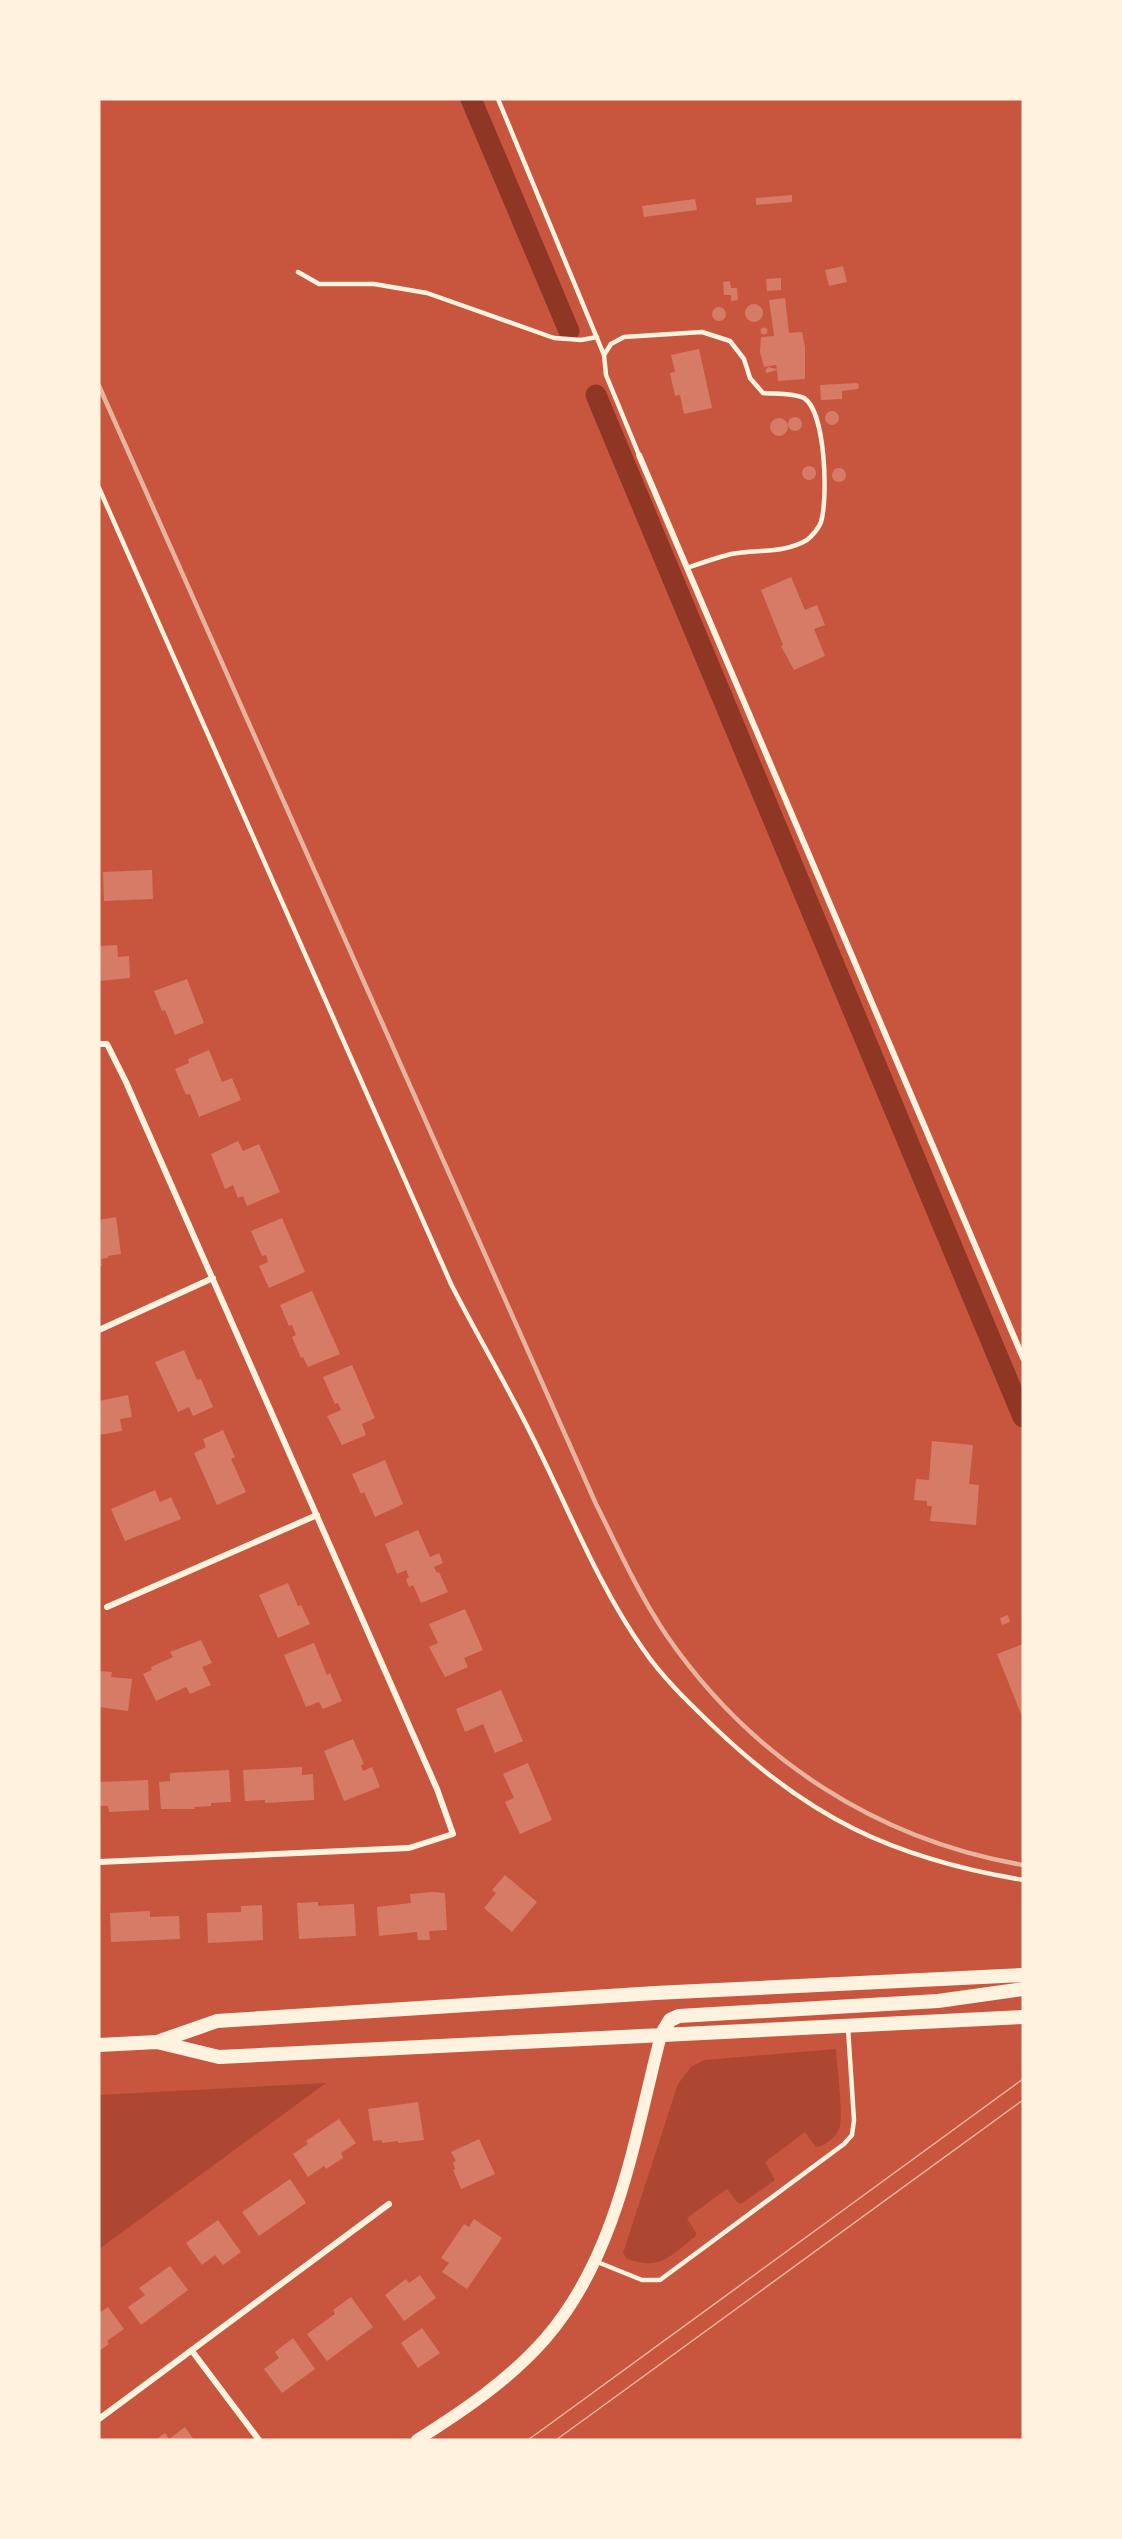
<svg xmlns="http://www.w3.org/2000/svg" width="1122" height="2539" viewBox="0 0 1122 2539" font-family="Literata,serif">
	<style>
		.green { fill: #ae4732 }
		.lines { fill: none; stroke-linecap: round; stroke-linejoin: round }
		.canal { stroke: #8f3625; stroke-width: 21 }
		.building { fill: #d67c66 }
		.service { stroke: #fff3e0; stroke-width: 4.5 }
		.minor { stroke: #fff3e0; stroke-width: 6 }
		.secondary { stroke: #fff3e0; stroke-width: 12 }
		.primary { stroke: #fff3e0; stroke-width: 14 }
		.tram { stroke: #e9b49f; stroke-width: 1.5 }
		.rail { stroke: #e9b49f; stroke-width: 4.5 }
	</style>
	<rect width="100%" height="100%" fill="#c8553d"/>
	<path class="green" d="M 836,2049 C 837,2068 843,2109 840,2126 C 838,2135 826,2146 816,2147 L 805,2132 L 765,2162 L 775,2180 L 741,2204 L 737,2202 L 727,2189 L 687,2218 L 696,2233 L 695,2237 C 669,2256 660,2272 626,2258 L 623,2253 L 678,2084 L 691,2067 L 704,2060 Z
		M 326,2083 L 99,2249 L 99,2095 Z"/>
	<g class="lines">
		<path class="canal" d="M 471,99 L 569,331
			M 596,395 L 1023,1417"/>
	</g>
	<path class="building" d="M 792,195 L 792,202 L 756,205 L 756,198 Z
		M 695,199 L 697,210 L 644,217 L 642,206 Z
		M 843,266 L 847,282 L 829,286 L 825,270 Z
		M 781,278 L 781,290 L 767,291 L 766,279 Z
		M 730,281 L 731,288 L 737,288 L 738,300 L 731,301 L 731,295 L 724,295 L 723,282 Z
		M 785,298 L 789,333 L 802,332 L 805,347 L 805,379 L 778,381 L 777,370 L 767,373 L 765,371 L 768,367 L 777,369 L 776,365 L 764,367 L 760,352 L 761,337 L 774,336 L 769,300 Z
		M745 313a9 9 0 1 1 18 0a9 9 0 1 1-18 0Z
		M712 314a7 7 0 1 1 14 0a7 7 0 1 1-14 0Z
		M760.5 331a3.5 3.5 0 1 1 7 0a3.5 3.5 0 1 1-7 0Z
		M 699,349 L 712,408 L 684,414 L 680,395 L 675,396 L 670,373 L 675,372 L 671,355 Z
		M 857,383 L 859,385 L 858,389 L 842,391 L 842,399 L 821,400 L 820,385 Z
		M825 418a7 7 0 1 1 14 0a7 7 0 1 1-14 0Z
		M788 424a7 7 0 1 1 14 0a7 7 0 1 1-14 0Z
		M770 427a9 9 0 1 1 18 0a9 9 0 1 1-18 0Z
		M802 473a7 7 0 1 1 14 0a7 7 0 1 1-14 0Z
		M832 475a7 7 0 1 1 14 0a7 7 0 1 1-14 0Z
		M 791,577 L 805,610 L 817,605 L 825,625 L 814,629 L 825,656 L 794,670 L 781,646 L 783,645 L 761,590 Z
		M 152,870 L 153,899 L 104,901 L 103,872 Z
		M 117,945 L 118,957 L 129,956 L 130,978 L 99,981 L 99,946 Z
		M 187,979 L 204,1023 L 175,1035 L 165,1010 L 162,1011 L 154,991 Z
		M 209,1050 L 222,1082 L 232,1078 L 241,1100 L 199,1117 L 190,1094 L 186,1095 L 175,1069 L 189,1063 L 188,1059 Z
		M 238,1141 L 243,1151 L 259,1144 L 280,1192 L 247,1206 L 243,1196 L 238,1198 L 233,1185 L 225,1189 L 211,1154 Z
		M 116,1217 L 121,1254 L 108,1256 L 108,1258 L 101,1259 L 102,1266 L 99,1266 L 99,1220 Z
		M 282,1218 L 305,1272 L 269,1288 L 259,1266 L 268,1262 L 266,1255 L 262,1256 L 251,1231 Z
		M 312,1291 L 340,1354 L 308,1367 L 303,1357 L 301,1358 L 292,1337 L 296,1335 L 292,1325 L 289,1326 L 280,1305 Z
		M 184,1350 L 197,1380 L 201,1379 L 213,1407 L 193,1416 L 189,1407 L 178,1412 L 155,1362 Z
		M 352,1365 L 375,1418 L 362,1424 L 366,1435 L 342,1445 L 327,1416 L 341,1410 L 338,1403 L 335,1404 L 323,1377 Z
		M 128,1395 L 132,1417 L 120,1419 L 122,1431 L 99,1435 L 99,1401 Z
		M 223,1430 L 235,1457 L 231,1459 L 246,1492 L 217,1505 L 194,1453 L 206,1447 L 203,1439 Z
		M 932,1441 L 973,1445 L 969,1484 L 979,1485 L 976,1525 L 930,1521 L 932,1506 L 927,1506 L 927,1501 L 914,1500 L 916,1479 L 929,1480 Z
		M 385,1460 L 403,1504 L 375,1517 L 364,1492 L 361,1494 L 352,1474 Z
		M 155,1490 L 160,1502 L 171,1497 L 181,1519 L 125,1541 L 111,1509 Z
		M 418,1530 L 430,1557 L 439,1553 L 443,1563 L 434,1567 L 437,1573 L 439,1572 L 448,1592 L 421,1603 L 413,1585 L 409,1587 L 406,1579 L 409,1577 L 406,1570 L 397,1574 L 385,1544 Z
		M 288,1583 L 298,1606 L 301,1605 L 310,1624 L 278,1638 L 259,1595 Z
		M 465,1609 L 483,1650 L 464,1658 L 468,1667 L 445,1677 L 429,1647 L 438,1643 L 429,1624 Z
		M 1008,1615 L 1010,1622 L 1002,1625 L 1000,1618 Z
		M 201,1640 L 212,1663 L 202,1667 L 211,1685 L 190,1694 L 186,1687 L 156,1701 L 143,1674 L 152,1670 L 151,1667 L 173,1657 L 170,1652 Z
		M 314,1643 L 327,1675 L 330,1673 L 342,1701 L 323,1709 L 319,1702 L 306,1707 L 284,1655 Z
		M 1023,1644 L 1023,1719 L 997,1654 Z
		M 99,1671 L 112,1672 L 111,1677 L 132,1679 L 128,1711 L 99,1707 Z
		M 501,1690 L 523,1741 L 495,1753 L 483,1724 L 465,1732 L 456,1709 Z
		M 353,1739 L 364,1764 L 361,1765 L 363,1771 L 372,1767 L 380,1787 L 344,1801 L 324,1751 Z
		M 528,1763 L 552,1820 L 520,1834 L 505,1802 L 514,1798 L 503,1774 Z
		M 302,1767 L 302,1775 L 313,1774 L 314,1800 L 265,1803 L 265,1800 L 245,1801 L 243,1770 Z
		M 229,1770 L 231,1802 L 211,1803 L 211,1806 L 194,1807 L 195,1809 L 161,1809 L 159,1782 L 170,1781 L 170,1773 Z
		M 148,1780 L 149,1810 L 109,1812 L 108,1806 L 99,1806 L 99,1782 Z
		M 505,1875 L 537,1902 L 512,1932 L 484,1908 L 496,1893 L 492,1890 Z
		M 432,1892 L 445,1893 L 447,1930 L 429,1931 L 430,1940 L 418,1940 L 417,1932 L 379,1936 L 377,1907 L 411,1903 L 410,1894 Z
		M 318,1902 L 318,1906 L 354,1904 L 356,1936 L 299,1939 L 297,1903 Z
		M 262,1905 L 263,1940 L 208,1943 L 207,1913 L 241,1912 L 241,1906 Z
		M 150,1911 L 150,1917 L 179,1916 L 180,1939 L 111,1942 L 110,1913 Z
		M 418,2102 L 424,2140 L 398,2143 L 398,2141 L 382,2143 L 382,2140 L 373,2141 L 368,2109 Z
		M 339,2119 L 356,2143 L 341,2153 L 343,2158 L 326,2169 L 324,2166 L 308,2177 L 293,2154 L 308,2144 L 306,2141 Z
		M 479,2139 L 495,2174 L 461,2189 L 453,2170 L 455,2169 L 453,2163 L 456,2161 L 451,2152 Z
		M 290,2179 L 306,2203 L 259,2236 L 242,2212 Z
		M 474,2219 L 502,2238 L 467,2289 L 442,2272 L 449,2263 L 441,2258 L 464,2224 L 469,2227 Z
		M 218,2220 L 241,2252 L 223,2265 L 215,2255 L 202,2265 L 186,2243 Z
		M 170,2266 L 188,2290 L 141,2325 L 128,2307 L 145,2295 L 139,2288 Z
		M 420,2275 L 436,2298 L 404,2321 L 385,2295 L 406,2279 L 409,2283 Z
		M 351,2297 L 373,2327 L 327,2361 L 307,2334 L 335,2314 L 333,2310 Z
		M 108,2307 L 124,2329 L 107,2341 L 109,2344 L 99,2351 L 99,2313 Z
		M 422,2328 L 440,2353 L 418,2368 L 401,2343 Z
		M 293,2338 L 315,2369 L 282,2393 L 264,2369 L 279,2358 L 275,2352 Z
		M 185,2427 L 194,2440 L 155,2440 L 165,2433 L 169,2439 Z"/>
	<g class="lines">
		<path class="service" d="M 498,99 L 604,355 L 606,375 L 639,455
			M 298,272 L 319,284 L 374,284 L 427,293 L 554,338 L 581,340 L 597,337
			M 604,355 L 611,344 L 624,337 L 702,332 L 730,341 L 744,359 L 750,378 L 763,393 C 774,394 794,393 804,398 C 826,412 828,499 821,522 C 819,528 812,536 807,540 C 783,554 757,549 731,554 C 716,558 701,563 687,568
			M 99,488 L 451,1284 C 478,1337 508,1387 534,1440 C 568,1508 599,1587 643,1649 C 662,1677 688,1702 713,1726 C 809,1818 892,1858 1023,1880
			M 595,2261 L 642,2280 L 660,2280 L 844,2144 L 852,2135 L 854,2120 L 848,2028"/>
		<path class="minor" d="M 639,455 L 1023,1358
			M 99,1044 L 107,1044 L 126,1082 L 437,1789 L 453,1834 L 409,1848 L 99,1862
			M 99,1330 L 213,1278
			M 107,1607 L 317,1515
			M 192,2351 L 259,2440
			M 99,2419 L 389,2204"/>
		<path class="secondary" d="M 417,2440 C 463,2411 509,2380 545,2339 C 618,2255 634,2139 661,2035"/>
		<path class="primary" d="M 661,2035 L 670,2020 L 679,2016 L 938,2001 L 1023,1989
			M 157,2042 L 217,2021 L 655,1993 L 1023,1975
			M 99,2045 L 157,2042 L 219,2057 L 1023,2017"/>
		<path class="tram" d="M 528,2440 L 1023,2079
			M 556,2440 L 1023,2100"/>
		<path class="rail" d="M 99,386 L 596,1504 C 618,1548 639,1595 667,1636 C 751,1758 877,1840 1023,1865"/>
	</g>
	<rect width="1122" height="2539" fill="none" stroke="#fff3e0" stroke-width="201"/>
</svg>
